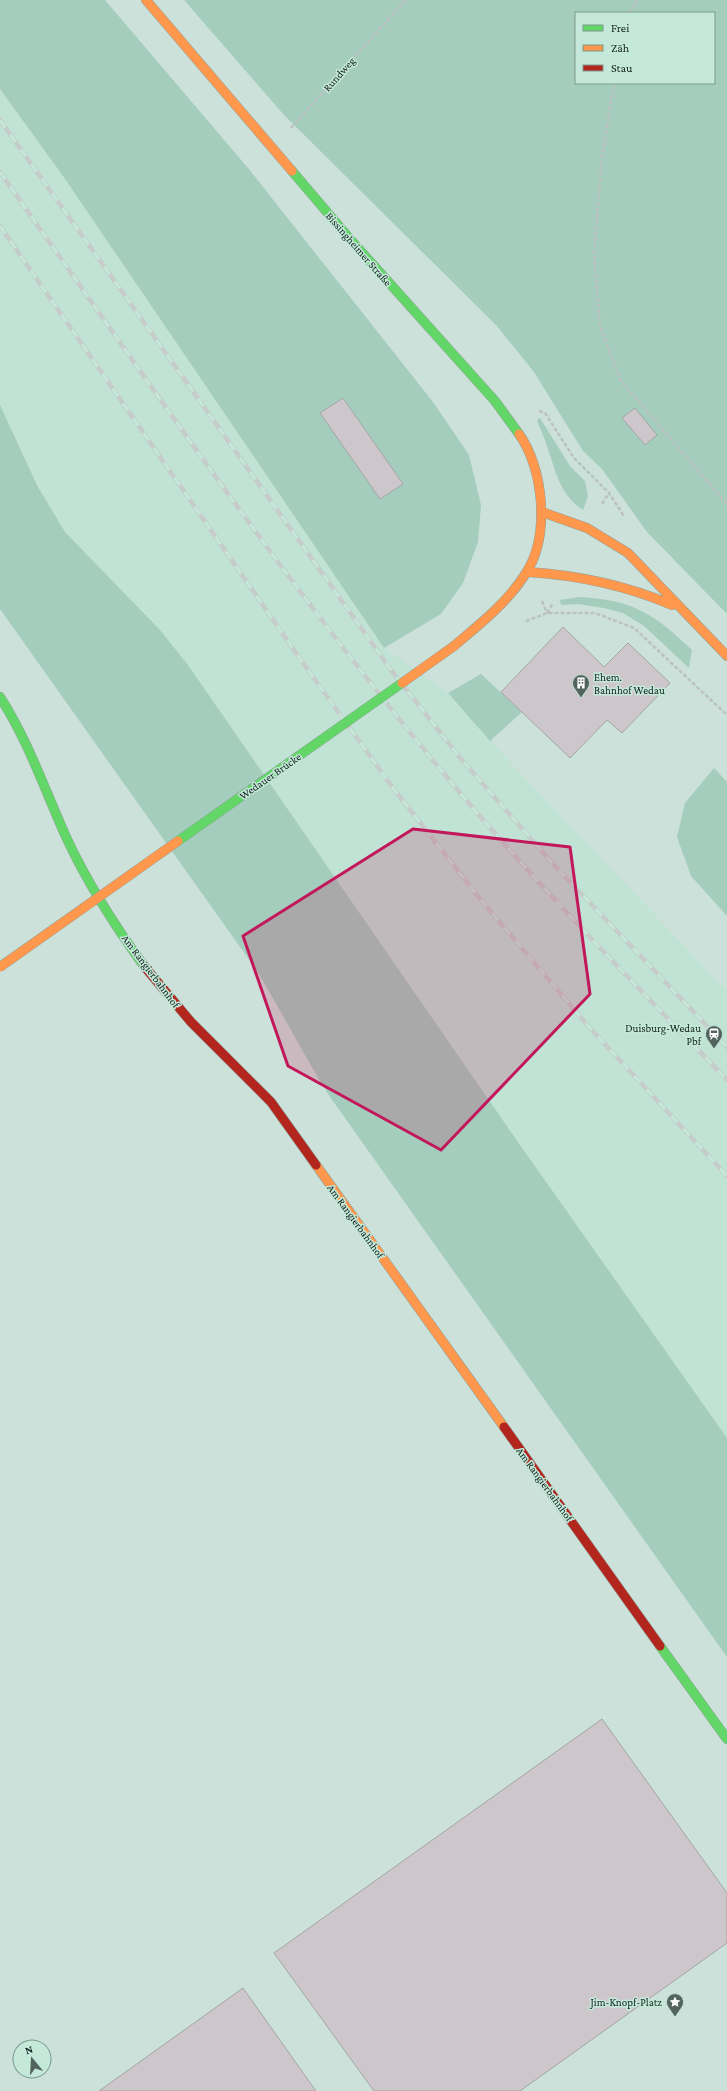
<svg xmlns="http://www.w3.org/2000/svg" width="727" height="2091" viewBox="0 0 727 2091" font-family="'Crimson Pro',serif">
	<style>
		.built { fill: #c0e3d5 }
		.green { fill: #a4cdbe; fill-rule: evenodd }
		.building { fill: #cdc6cb; stroke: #a2a6a5 }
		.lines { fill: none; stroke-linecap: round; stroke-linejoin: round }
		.fast-casing { stroke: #91a19a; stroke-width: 10 }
		.slow-casing { stroke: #91a19a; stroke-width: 10 }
		.jam-casing { stroke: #91a19a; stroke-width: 10 }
		.path { stroke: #bbc2c0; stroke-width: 2.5; stroke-dasharray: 4 2; stroke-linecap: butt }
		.fast { stroke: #63d668; stroke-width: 9 }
		.slow { stroke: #ff974d; stroke-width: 9 }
		.jam { stroke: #b3261e; stroke-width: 9 }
		.rail-casing { stroke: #c5ccc9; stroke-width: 4.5 }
		.rail { stroke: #c4e9da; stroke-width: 3; stroke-dasharray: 9; stroke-linecap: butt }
		.fast-bridge-casing { stroke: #91a19a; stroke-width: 10; stroke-linecap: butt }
		.slow-bridge-casing { stroke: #91a19a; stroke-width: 10; stroke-linecap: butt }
		.fast-bridge { stroke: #63d668; stroke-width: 9 }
		.slow-bridge { stroke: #ff974d; stroke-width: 9 }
		.marked { fill: #c2185b; fill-opacity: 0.2; stroke: #c2185b; stroke-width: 3; stroke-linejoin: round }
		.labels { text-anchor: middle; stroke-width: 3; stroke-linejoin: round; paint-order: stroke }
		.street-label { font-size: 11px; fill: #12201b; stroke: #c4e9da }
		.poi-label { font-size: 11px; fill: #12201b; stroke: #c4e9da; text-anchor: end }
	</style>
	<rect width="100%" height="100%" fill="#cce1d9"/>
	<path class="built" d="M 0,89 L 63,176 L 384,648 L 448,693 L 490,741 L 727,991 L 727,1438 L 520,1145 L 188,665 L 160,630 L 65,532 L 48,505 L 0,405 Z"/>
	<path class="green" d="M 0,0 L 105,0 L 248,168 L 433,402 L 469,455 L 481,505 L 478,542 L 463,583 L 441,614 L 384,648 L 63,176 L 0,89 Z
		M 184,0 L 727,0 L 727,614 L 647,532 L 602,469 L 583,451 L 534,372 L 496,325 L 284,115 ZM 576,13 L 714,13 L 714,83 L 576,83 Z
		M 0,405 L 38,487 L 65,532 L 160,630 L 188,665 L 520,1145 L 727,1438 L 727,1657 L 328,1094 C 303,1054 282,1012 257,971 L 0,609 Z
		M 540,418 L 570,466 L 585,481 L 588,496 L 583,510 C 561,495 557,476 549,452 C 546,441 541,431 537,420 Z
		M 580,597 C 634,600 654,614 692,650 L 689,668 L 644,626 L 623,613 L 604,608 L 578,604 L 561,605 L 560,600 Z
		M 481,674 L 522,712 L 490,741 L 448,693 Z
		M 714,768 L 727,782 L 727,916 L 691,876 L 677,837 L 685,803 Z"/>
	<path class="building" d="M 343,398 L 403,484 L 380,499 L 320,413 Z
		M 635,408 L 657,435 L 645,445 L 622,418 Z
		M 563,627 L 604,667 L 628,643 L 670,683 L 622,733 L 607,720 L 570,758 L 501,692 Z
		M 602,1719 L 727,1893 L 727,1943 L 520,2091 L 374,2091 L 274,1953 Z
		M 243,1988 L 316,2091 L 99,2091 Z"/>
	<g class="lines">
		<g class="fast-casing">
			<path id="fast" d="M 292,171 L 349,238 L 495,401 L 519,434
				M 0,697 C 29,742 45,791 67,839 C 88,884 115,926 144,966
				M 660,1646 L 727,1739"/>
		</g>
		<g class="slow-casing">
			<path id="slow" d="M 146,0 L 292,171
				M 542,512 L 587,528 L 628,553 L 727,656
				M 527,572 C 578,575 625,585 672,605
				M 454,646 C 480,624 508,602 526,573 C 550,536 544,469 519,434
				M 316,1165 L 504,1427"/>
		</g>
		<g class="jam-casing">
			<path id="jam" d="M 144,966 L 191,1022 L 271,1102 L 316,1165
				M 504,1427 L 660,1646"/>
		</g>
		<path class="path" d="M 630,13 L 637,0
			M 614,83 L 602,157 L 594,254 L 600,327 L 621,381 L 727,504
			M 291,128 L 406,0
			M 539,411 L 545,413 L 574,458 L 609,493 L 624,516
			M 602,504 L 609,493
			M 542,601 L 547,613
			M 547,613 L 553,603
			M 526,621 L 547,613 L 595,613 L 634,628 L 727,715"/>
		<use href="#fast" class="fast"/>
		<use href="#slow" class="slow"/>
		<use href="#jam" class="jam"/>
		<g class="rail-casing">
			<path id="rail" d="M 0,120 L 391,670 L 461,759 L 555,866 L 727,1047
				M 0,172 C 144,376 285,583 445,775 C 533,881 631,980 727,1080
				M 0,226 L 303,663 L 393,788 L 480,899 L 589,1027 L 727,1176"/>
		</g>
		<use href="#rail" class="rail"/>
		<g class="fast-bridge-casing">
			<path id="fast-bridge" d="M 178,841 L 402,683"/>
		</g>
		<g class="slow-bridge-casing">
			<path id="slow-bridge" d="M 402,683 L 454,646
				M 0,967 L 178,841"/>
		</g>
		<use href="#fast-bridge" class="fast-bridge"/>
		<use href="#slow-bridge" class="slow-bridge"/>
	</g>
	<path class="marked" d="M 413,829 L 570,847 L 590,994 L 441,1150 L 288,1066 L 243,936 Z"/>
	<defs>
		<g id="building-pin" transform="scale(0.9)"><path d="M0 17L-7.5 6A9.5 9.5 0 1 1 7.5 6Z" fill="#53645e" stroke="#c4e9da"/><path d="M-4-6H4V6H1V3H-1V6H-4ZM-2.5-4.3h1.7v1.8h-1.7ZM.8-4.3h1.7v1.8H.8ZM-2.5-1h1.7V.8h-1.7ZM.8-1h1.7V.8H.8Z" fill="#fff"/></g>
		<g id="station-pin" transform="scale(0.9)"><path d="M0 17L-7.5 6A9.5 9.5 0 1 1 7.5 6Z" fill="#53645e" stroke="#c4e9da"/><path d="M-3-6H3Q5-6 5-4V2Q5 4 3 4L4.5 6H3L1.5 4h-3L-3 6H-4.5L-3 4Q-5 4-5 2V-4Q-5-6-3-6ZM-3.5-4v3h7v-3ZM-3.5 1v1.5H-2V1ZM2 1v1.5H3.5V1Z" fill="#fff"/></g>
		<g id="sight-pin" transform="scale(0.9)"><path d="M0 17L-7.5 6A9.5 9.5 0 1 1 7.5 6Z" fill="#53645e" stroke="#c4e9da"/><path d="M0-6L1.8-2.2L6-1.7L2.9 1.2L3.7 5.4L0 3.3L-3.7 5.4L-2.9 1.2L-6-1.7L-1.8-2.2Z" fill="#fff"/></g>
	</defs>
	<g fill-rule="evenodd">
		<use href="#building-pin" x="581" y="683"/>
		<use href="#station-pin" x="714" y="1034"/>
		<use href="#sight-pin" x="675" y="2002"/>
	</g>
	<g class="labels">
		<g class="street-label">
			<text transform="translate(339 74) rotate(-48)" y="4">Rundweg</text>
			<text transform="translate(359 249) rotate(49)" y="4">Bissingheimer Straße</text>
			<text transform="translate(270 776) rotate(-35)" y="4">Wedauer Brücke</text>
			<text transform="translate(151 971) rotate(53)" y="4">Am Rangierbahnhof</text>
			<text transform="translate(356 1221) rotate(54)" y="4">Am Rangierbahnhof</text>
			<text transform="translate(545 1484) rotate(54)" y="4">Am Rangierbahnhof</text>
		</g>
		<g class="poi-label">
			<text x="594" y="681" text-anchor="start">Ehem.<tspan x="594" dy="13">Bahnhof Wedau</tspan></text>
			<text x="701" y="1032">Duisburg-Wedau<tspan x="701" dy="13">Pbf</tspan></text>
			<text x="662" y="2006">Jim-Knopf-Platz</text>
		</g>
	</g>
	<rect x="575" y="12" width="140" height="72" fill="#c4e9da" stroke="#7d998e"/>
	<rect x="583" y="25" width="20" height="6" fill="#63d668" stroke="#7d998e"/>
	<text x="611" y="32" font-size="12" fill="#12201b">Frei</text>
	<rect x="583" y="45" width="20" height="6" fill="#ff974d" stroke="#7d998e"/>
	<text x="611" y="52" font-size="12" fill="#12201b">Zäh</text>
	<rect x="583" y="65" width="20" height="6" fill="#b3261e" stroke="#7d998e"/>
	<text x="611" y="72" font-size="12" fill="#12201b">Stau</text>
	<g transform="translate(32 2059) rotate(342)"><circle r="19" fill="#c4e9da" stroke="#7d998e"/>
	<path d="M0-3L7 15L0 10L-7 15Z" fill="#53645e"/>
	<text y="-6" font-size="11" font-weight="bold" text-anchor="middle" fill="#12201b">N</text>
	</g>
</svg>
